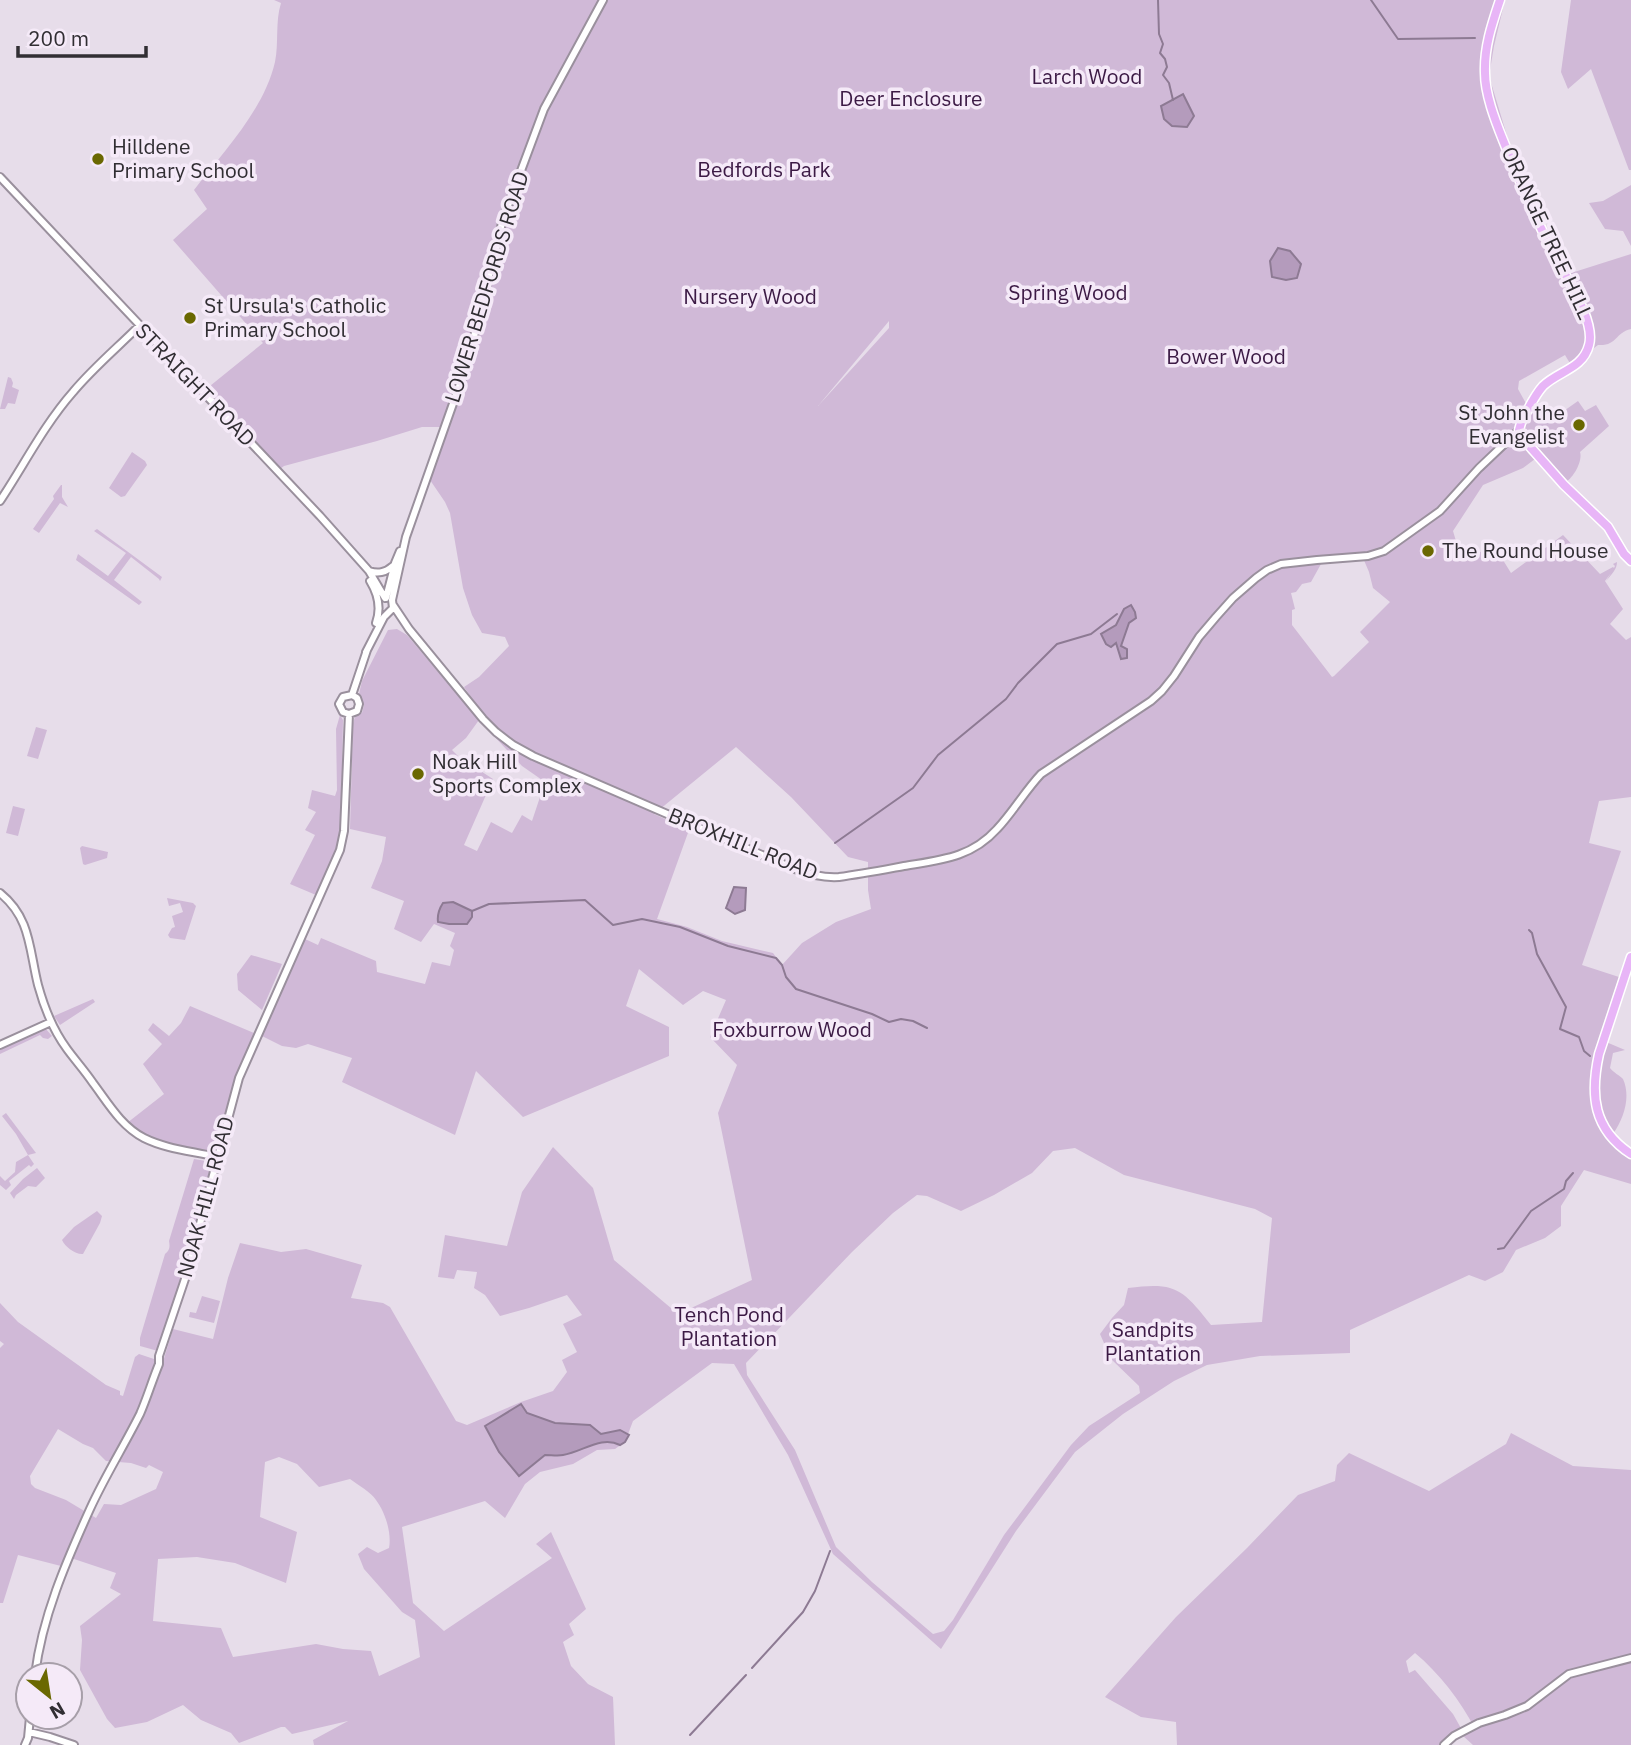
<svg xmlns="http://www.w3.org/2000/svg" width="1631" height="1745" viewBox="0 0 1631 1745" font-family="'IBM Plex Sans',sans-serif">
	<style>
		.green { fill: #d0b9d7; fill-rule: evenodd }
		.water { fill: #b49bbc; stroke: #8d7a93; stroke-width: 2 }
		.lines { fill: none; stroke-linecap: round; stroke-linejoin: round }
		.stream { stroke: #8d7a93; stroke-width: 2 }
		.minor-casing { stroke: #9a909d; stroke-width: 10 }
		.major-casing { stroke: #fff; stroke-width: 11 }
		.minor { stroke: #fff; stroke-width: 6 }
		.major { stroke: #e8b5f7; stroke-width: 8 }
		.poi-dot { fill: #6a6801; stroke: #f5eaf8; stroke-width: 2.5 }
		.labels { text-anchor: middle; stroke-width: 7; stroke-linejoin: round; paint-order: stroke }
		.park-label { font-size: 21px; fill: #3c1a45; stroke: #f5eaf8 }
		.poi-label { font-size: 21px; fill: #312e33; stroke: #f5eaf8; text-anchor: start }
		.street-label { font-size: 21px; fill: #312e33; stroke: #f5eaf8 }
	</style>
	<rect width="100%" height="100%" fill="#e7ddea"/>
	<path class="green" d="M 274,0 L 1505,0 L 1494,46 L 1489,76 L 1514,159 L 1544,228 L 1568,274 L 1631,254 L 1631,329 C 1614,333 1618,346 1598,345 L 1571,365 L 1565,355 L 1519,381 L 1518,389 L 1528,407 L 1514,430 L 1504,442 L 1436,512 L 1383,549 L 1377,552 L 1318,559 L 1321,564 L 1311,582 L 1302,584 L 1296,592 L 1291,593 L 1295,609 L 1292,610 L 1292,625 L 1332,677 L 1334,676 L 1369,642 L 1360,632 L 1390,602 L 1373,588 L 1369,572 L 1363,558 C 1414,552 1468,484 1503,448 L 1513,444 L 1524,446 L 1528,453 L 1535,459 L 1523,468 L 1483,485 L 1453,531 L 1456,541 L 1474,556 L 1493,544 L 1511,573 L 1563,535 L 1600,574 L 1613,567 L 1614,568 L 1615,566 L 1613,564 L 1617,562 C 1617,569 1612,574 1606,581 L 1611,573 L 1605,581 L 1623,609 L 1610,624 L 1626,640 L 1631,637 L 1631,797 L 1599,801 L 1589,843 L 1621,851 L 1582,965 L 1619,977 L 1599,1039 L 1625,1050 L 1613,1053 L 1610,1068 C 1614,1073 1619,1075 1623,1079 C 1631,1097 1624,1118 1613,1134 L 1631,1156 L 1631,1184 L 1584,1170 L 1561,1206 L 1561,1226 L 1545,1238 L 1516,1250 L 1503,1272 L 1485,1281 L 1469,1275 L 1350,1330 L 1350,1353 L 1260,1356 L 1207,1365 L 1174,1381 L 1123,1414 L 1075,1452 L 1016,1531 L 941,1649 L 833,1554 L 788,1455 L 734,1364 L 712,1363 L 633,1421 L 625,1442 L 615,1449 L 597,1450 L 573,1464 L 540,1472 L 525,1484 L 505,1518 L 485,1501 L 402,1527 L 413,1603 L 444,1631 L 552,1558 L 536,1544 L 551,1532 L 586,1609 L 569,1624 L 574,1635 L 563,1642 L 571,1666 L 588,1684 L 613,1697 L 615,1745 L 314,1745 L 313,1740 L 348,1721 L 292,1734 L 285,1727 L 281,1727 L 239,1743 L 231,1733 L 201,1720 L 183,1705 L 147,1722 L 115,1728 L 107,1719 L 80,1670 L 82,1640 L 80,1626 L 121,1594 L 110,1588 L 116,1573 L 68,1557 L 61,1566 L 18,1555 L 3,1603 L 0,1603 L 0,1348 L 4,1344 L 0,1341 L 0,1303 L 18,1322 L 106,1385 L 120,1391 L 120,1395 L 123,1396 L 135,1357 L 139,1354 L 154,1359 L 162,1365 L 173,1329 L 213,1339 L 228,1278 L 240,1243 L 281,1252 L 306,1249 L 362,1265 L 351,1298 L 383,1303 L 390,1307 L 456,1421 L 467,1425 L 521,1402 L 553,1391 L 567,1372 L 562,1360 L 577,1352 L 563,1324 L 582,1315 L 567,1295 L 529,1308 L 500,1316 L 485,1295 L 474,1288 L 477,1272 L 457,1270 L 454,1279 L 438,1277 L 445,1235 L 507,1246 L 522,1192 L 553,1147 L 593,1188 L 614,1260 L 678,1314 L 752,1280 L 718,1113 L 737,1065 L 710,1037 L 726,1000 L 703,991 L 683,1005 L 639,969 L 626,1006 L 669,1027 L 669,1056 L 523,1117 L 476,1071 L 455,1135 L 342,1082 L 352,1058 L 308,1044 L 296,1048 L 282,1046 L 262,1036 L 305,939 L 318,945 L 321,938 L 376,961 L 377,972 L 425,984 L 432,962 L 450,966 L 454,950 L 450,946 L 455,933 L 434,924 L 421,942 L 394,929 L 404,901 L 371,888 L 382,861 L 386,837 L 350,829 L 353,723 L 356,714 L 362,713 L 364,705 L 359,694 L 362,681 L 388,630 L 397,629 L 407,635 L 466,705 L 473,700 L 464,687 L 479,677 L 509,646 L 505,637 L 482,633 L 472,615 L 463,588 L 450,513 L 445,502 L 430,480 L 448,427 L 422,427 L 377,441 L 284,466 L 280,469 L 205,390 L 263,343 L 173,240 L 207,209 L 194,190 C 223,152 264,110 275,62 C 279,43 275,22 281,3 ZM 889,321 L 889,328 L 818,406 ZM 479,720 L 522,766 L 545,782 L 532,821 L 522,815 L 512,833 L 491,822 L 477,851 L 464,845 L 493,779 L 476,768 L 466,764 L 452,750 L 466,738 ZM 736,747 L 791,797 L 848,857 L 868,862 L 868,890 L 871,909 L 836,922 L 802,943 L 782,965 L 773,953 L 722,941 L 687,927 L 657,919 L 689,830 L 654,814 ZM 1075,1148 L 1124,1175 L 1255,1209 L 1272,1218 L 1262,1322 L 1211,1325 C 1182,1288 1175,1282 1128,1288 L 1124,1305 L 1112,1318 L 1100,1334 L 1111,1359 L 1139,1386 L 1140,1393 L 1089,1426 L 1071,1445 L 1004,1535 L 953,1620 L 944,1631 L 933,1634 L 872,1582 L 836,1547 L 795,1450 L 747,1375 L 746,1363 L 852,1252 L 893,1213 L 917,1195 L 927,1196 L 961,1211 L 994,1195 L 1032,1173 L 1053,1151 ZM 58,1429 L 83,1444 L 93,1448 L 106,1461 L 131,1463 L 146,1468 L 149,1465 L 163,1472 L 156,1489 L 121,1505 L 104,1504 L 96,1518 L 66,1500 L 35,1488 L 31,1484 L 30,1476 ZM 279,1457 L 297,1464 L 319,1487 L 350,1479 C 358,1485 371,1492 376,1500 C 385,1512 392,1533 389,1548 L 378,1553 L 367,1547 L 358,1554 L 364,1569 L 402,1612 L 415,1620 L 420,1657 L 379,1676 L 371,1651 L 343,1649 L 316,1644 L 233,1657 L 221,1628 L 153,1621 L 158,1559 L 197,1557 L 235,1563 L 286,1583 L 297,1532 L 260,1517 L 265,1462 Z
		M 1571,0 L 1631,0 L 1631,170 L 1629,170 L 1591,69 L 1568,89 L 1561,72 Z
		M 1631,185 L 1631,246 L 1623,231 L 1605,229 L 1589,203 L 1603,201 Z
		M 8,377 L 11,378 L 13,383 L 12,387 L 19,390 L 15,404 L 8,403 L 5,409 L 0,409 Z
		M 1537,401 L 1551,420 L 1578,401 L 1585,411 L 1596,405 L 1609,426 L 1580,452 C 1583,461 1573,479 1564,483 L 1519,431 Z
		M 132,452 L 145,461 L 147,465 L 125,496 L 121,497 L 109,488 Z
		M 61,485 L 62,485 L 62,497 L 68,507 L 60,503 L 39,533 L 33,529 L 54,499 L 53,496 Z
		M 97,529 L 162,577 L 160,581 L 159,579 L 131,557 L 114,580 L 142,602 L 139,605 L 76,560 L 78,554 L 108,576 L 126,553 L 94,531 Z
		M 340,715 L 343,720 L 341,828 L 336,850 L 316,895 L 290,884 L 315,835 L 305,830 L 316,812 L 308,808 L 312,790 L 335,796 L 337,790 L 336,729 Z
		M 36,727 L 47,730 L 38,759 L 27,756 Z
		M 13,806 L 25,809 L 18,836 L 6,833 Z
		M 82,846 L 108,852 L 107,858 L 85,865 L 83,864 L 80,848 Z
		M 167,898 L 193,903 L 196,906 L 185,940 L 170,938 L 168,935 L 172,928 L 175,927 L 172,916 L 183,912 L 180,903 L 169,906 Z
		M 251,955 L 282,964 L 262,1010 L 238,990 L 237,974 Z
		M 93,999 L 95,1002 L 60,1025 L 54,1016 Z
		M 190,1006 L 254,1033 L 234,1088 L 215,1155 C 192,1150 144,1140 127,1123 L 164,1094 L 143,1064 L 162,1044 L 148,1030 L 153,1023 L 169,1036 L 181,1023 Z
		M 45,1028 L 52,1036 L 48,1039 L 43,1038 L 40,1035 L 0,1054 L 0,1048 Z
		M 6,1113 L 36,1153 L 28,1155 L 34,1164 L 31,1167 L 29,1165 L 9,1181 L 11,1185 L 6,1190 L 0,1185 L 0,1176 L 5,1181 L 15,1172 L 16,1162 L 28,1155 L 16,1134 L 2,1116 Z
		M 194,1159 L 206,1161 L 211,1166 L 181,1278 L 160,1347 L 158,1351 L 140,1346 L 140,1338 L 165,1254 C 170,1250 170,1247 169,1241 Z
		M 37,1168 L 45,1178 L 36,1187 L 28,1186 L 16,1195 L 14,1199 L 10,1193 L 23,1179 Z
		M 97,1211 L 102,1216 L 100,1223 L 83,1254 C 76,1255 65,1247 62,1240 L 74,1227 Z
		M 202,1296 L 220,1301 L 214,1323 L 189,1317 L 190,1312 L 196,1313 Z
		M 1511,1433 L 1573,1466 L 1631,1470 L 1631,1745 L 1473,1745 L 1462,1735 L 1475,1729 C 1461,1701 1439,1673 1415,1653 L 1406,1661 L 1409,1673 L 1415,1670 L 1453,1714 L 1462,1730 L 1453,1733 L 1440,1745 L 1177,1745 L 1176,1722 L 1141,1717 L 1105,1697 L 1176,1617 L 1247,1548 L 1298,1495 L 1335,1481 L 1337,1465 L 1349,1453 L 1429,1491 L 1506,1444 Z"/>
	<path class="water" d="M 1183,94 L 1194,116 L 1187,127 L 1172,126 L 1164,119 L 1161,106 Z
		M 1278,248 L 1290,251 L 1301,264 L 1297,278 L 1286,280 L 1272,277 L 1270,261 Z
		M 1131,605 L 1135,612 L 1136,618 L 1129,623 L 1121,646 L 1127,649 L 1127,658 L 1121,659 L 1116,643 L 1111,647 L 1106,644 L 1101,634 L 1116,625 L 1124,609 Z
		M 734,887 L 746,888 L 745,910 L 735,914 L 726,908 Z
		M 453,902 L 472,911 L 472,917 L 467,924 L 449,924 L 438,922 C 437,914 439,909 443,903 Z
		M 521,1404 L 527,1413 L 555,1423 L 590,1425 L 601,1434 L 620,1430 L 629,1435 L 625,1442 L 620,1445 C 601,1435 583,1452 563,1455 C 558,1456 551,1455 545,1455 L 519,1476 L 499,1452 L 485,1426 Z"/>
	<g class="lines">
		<path class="stream" d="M 1158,0 L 1159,34 L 1163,44 L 1160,53 L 1165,59 L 1167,67 L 1163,75 L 1169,83 L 1173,100
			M 1371,0 L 1398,39 L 1475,38
			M 835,843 L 913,788 L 938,755 L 1006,699 L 1018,683 L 1057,644 L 1091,634 L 1117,614
			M 472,911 L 489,904 L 585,900 L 613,925 L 642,919 L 680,927 L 728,946 L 776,958 L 782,965 L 786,977 L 796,989 L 872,1014 L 889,1022 L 901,1019 L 913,1021 L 927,1028
			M 1529,930 L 1532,933 L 1537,954 L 1566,1007 L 1560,1029 L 1579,1037 L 1584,1051 L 1590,1056
			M 1498,1249 L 1504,1248 L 1531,1211 L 1564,1189 L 1566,1181 L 1573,1173
			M 752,1668 L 803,1612 L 815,1591 L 830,1551
			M 690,1735 L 746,1675"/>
		<g class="minor-casing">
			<path id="minor" d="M 0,177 L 320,516 L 369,571 L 385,598
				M 0,501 C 24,465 44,425 73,392 C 93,368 117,348 139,326
				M 369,571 C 378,574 385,573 393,566
				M 370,581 C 378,594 381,609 376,623
				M 386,598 L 395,563 L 400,551
				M 393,605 L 409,629 L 483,719 L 496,732 L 513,745 L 533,756 L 792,868 C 809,874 822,878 839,877 C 861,874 882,870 904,866 C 940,860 971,858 997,829 C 1013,812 1025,791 1041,774 L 1151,701 L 1162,691 L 1174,676 L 1199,637 L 1216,617 L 1233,598 L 1256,578 L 1267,570 L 1281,564 L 1317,560 L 1368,556 L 1384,551 L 1440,511 L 1479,468 L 1519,430
				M 366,652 L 384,617 L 393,608 L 392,600 L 406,537 L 468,361 L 503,219 L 544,109 L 603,0
				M 352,695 L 367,650
				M 349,714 L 343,712 L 339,704 L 343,697 L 352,695
				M 349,714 L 357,711 L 359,704 L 357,698 L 352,695
				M 0,893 C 31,918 29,949 38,985 C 44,1007 53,1030 67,1049 C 75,1060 85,1071 93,1083 C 108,1103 121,1126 144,1138 C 166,1149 192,1151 217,1157
				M 0,1045 L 51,1022
				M 35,1675 C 42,1617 66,1562 90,1509 C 105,1476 124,1446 140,1414 C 147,1398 152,1381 159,1364 L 159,1356 L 186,1276 L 239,1078 L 340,850 L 344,831 L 349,714
				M 29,1732 L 50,1737 L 74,1745
				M 25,1745 L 28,1738 L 30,1717
				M 1444,1745 L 1454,1736 L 1479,1723 L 1505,1715 L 1527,1706 L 1569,1674 L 1631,1658"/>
		</g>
		<g class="major-casing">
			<path id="major" d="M 1500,0 C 1492,24 1484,47 1485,73 C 1485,94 1495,120 1503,140 C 1518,178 1534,216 1553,252 C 1564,275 1596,320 1589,345 C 1583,369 1558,371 1543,386 C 1534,396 1527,411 1521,423 L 1519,430 L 1525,441 L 1564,485 L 1608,527 L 1624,554 L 1631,561
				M 1506,442 L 1515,439 L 1525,441
				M 1631,957 L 1599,1054 C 1590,1095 1593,1129 1631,1154"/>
		</g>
		<use href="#minor" class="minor"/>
		<use href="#major" class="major"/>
	</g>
	<g class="poi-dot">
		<circle cx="98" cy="159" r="7"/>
		<circle cx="190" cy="318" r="7"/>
		<circle cx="1579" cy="425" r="7"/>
		<circle cx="1428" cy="551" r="7"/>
		<circle cx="418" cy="774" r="7"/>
	</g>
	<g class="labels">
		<g class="park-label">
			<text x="1087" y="84">Larch Wood</text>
			<text x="911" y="106">Deer Enclosure</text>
			<text x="764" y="177">Bedfords Park</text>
			<text x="1068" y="300">Spring Wood</text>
			<text x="750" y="304">Nursery Wood</text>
			<text x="1226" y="364">Bower Wood</text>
			<text x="792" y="1037">Foxburrow Wood</text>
			<text x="729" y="1322">Tench Pond<tspan x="729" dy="24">Plantation</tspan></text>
			<text x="1153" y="1337">Sandpits<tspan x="1153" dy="24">Plantation</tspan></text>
		</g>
		<g class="poi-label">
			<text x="112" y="154">Hilldene<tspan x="112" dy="24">Primary School</tspan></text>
			<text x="204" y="313">St Ursula's Catholic<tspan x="204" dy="24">Primary School</tspan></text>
			<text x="1565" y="420" text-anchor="end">St John the<tspan x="1565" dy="24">Evangelist</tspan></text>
			<text x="1442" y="558">The Round House</text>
			<text x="432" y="769">Noak Hill<tspan x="432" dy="24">Sports Complex</tspan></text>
		</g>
		<g class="street-label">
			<text transform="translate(1547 233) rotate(65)" y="7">ORANGE TREE HILL</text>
			<text transform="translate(487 287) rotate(-73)" y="7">LOWER BEDFORDS ROAD</text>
			<text transform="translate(195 385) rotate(46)" y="7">STRAIGHT ROAD</text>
			<text transform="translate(743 844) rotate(22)" y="7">BROXHILL ROAD</text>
			<text transform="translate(206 1197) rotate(-75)" y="7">NOAK HILL ROAD</text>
		</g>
	</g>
	<g transform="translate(49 1696) rotate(150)"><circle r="33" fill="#f5eaf8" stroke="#a79fa9" stroke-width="2"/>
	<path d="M0-5L12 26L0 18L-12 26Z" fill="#6a6801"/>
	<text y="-10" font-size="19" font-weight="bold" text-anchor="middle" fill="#312e33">N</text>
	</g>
	<path d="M18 46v10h128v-10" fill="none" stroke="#312e33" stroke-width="3.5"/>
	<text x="28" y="46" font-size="21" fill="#312e33" stroke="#f5eaf8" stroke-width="5" paint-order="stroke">200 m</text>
</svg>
